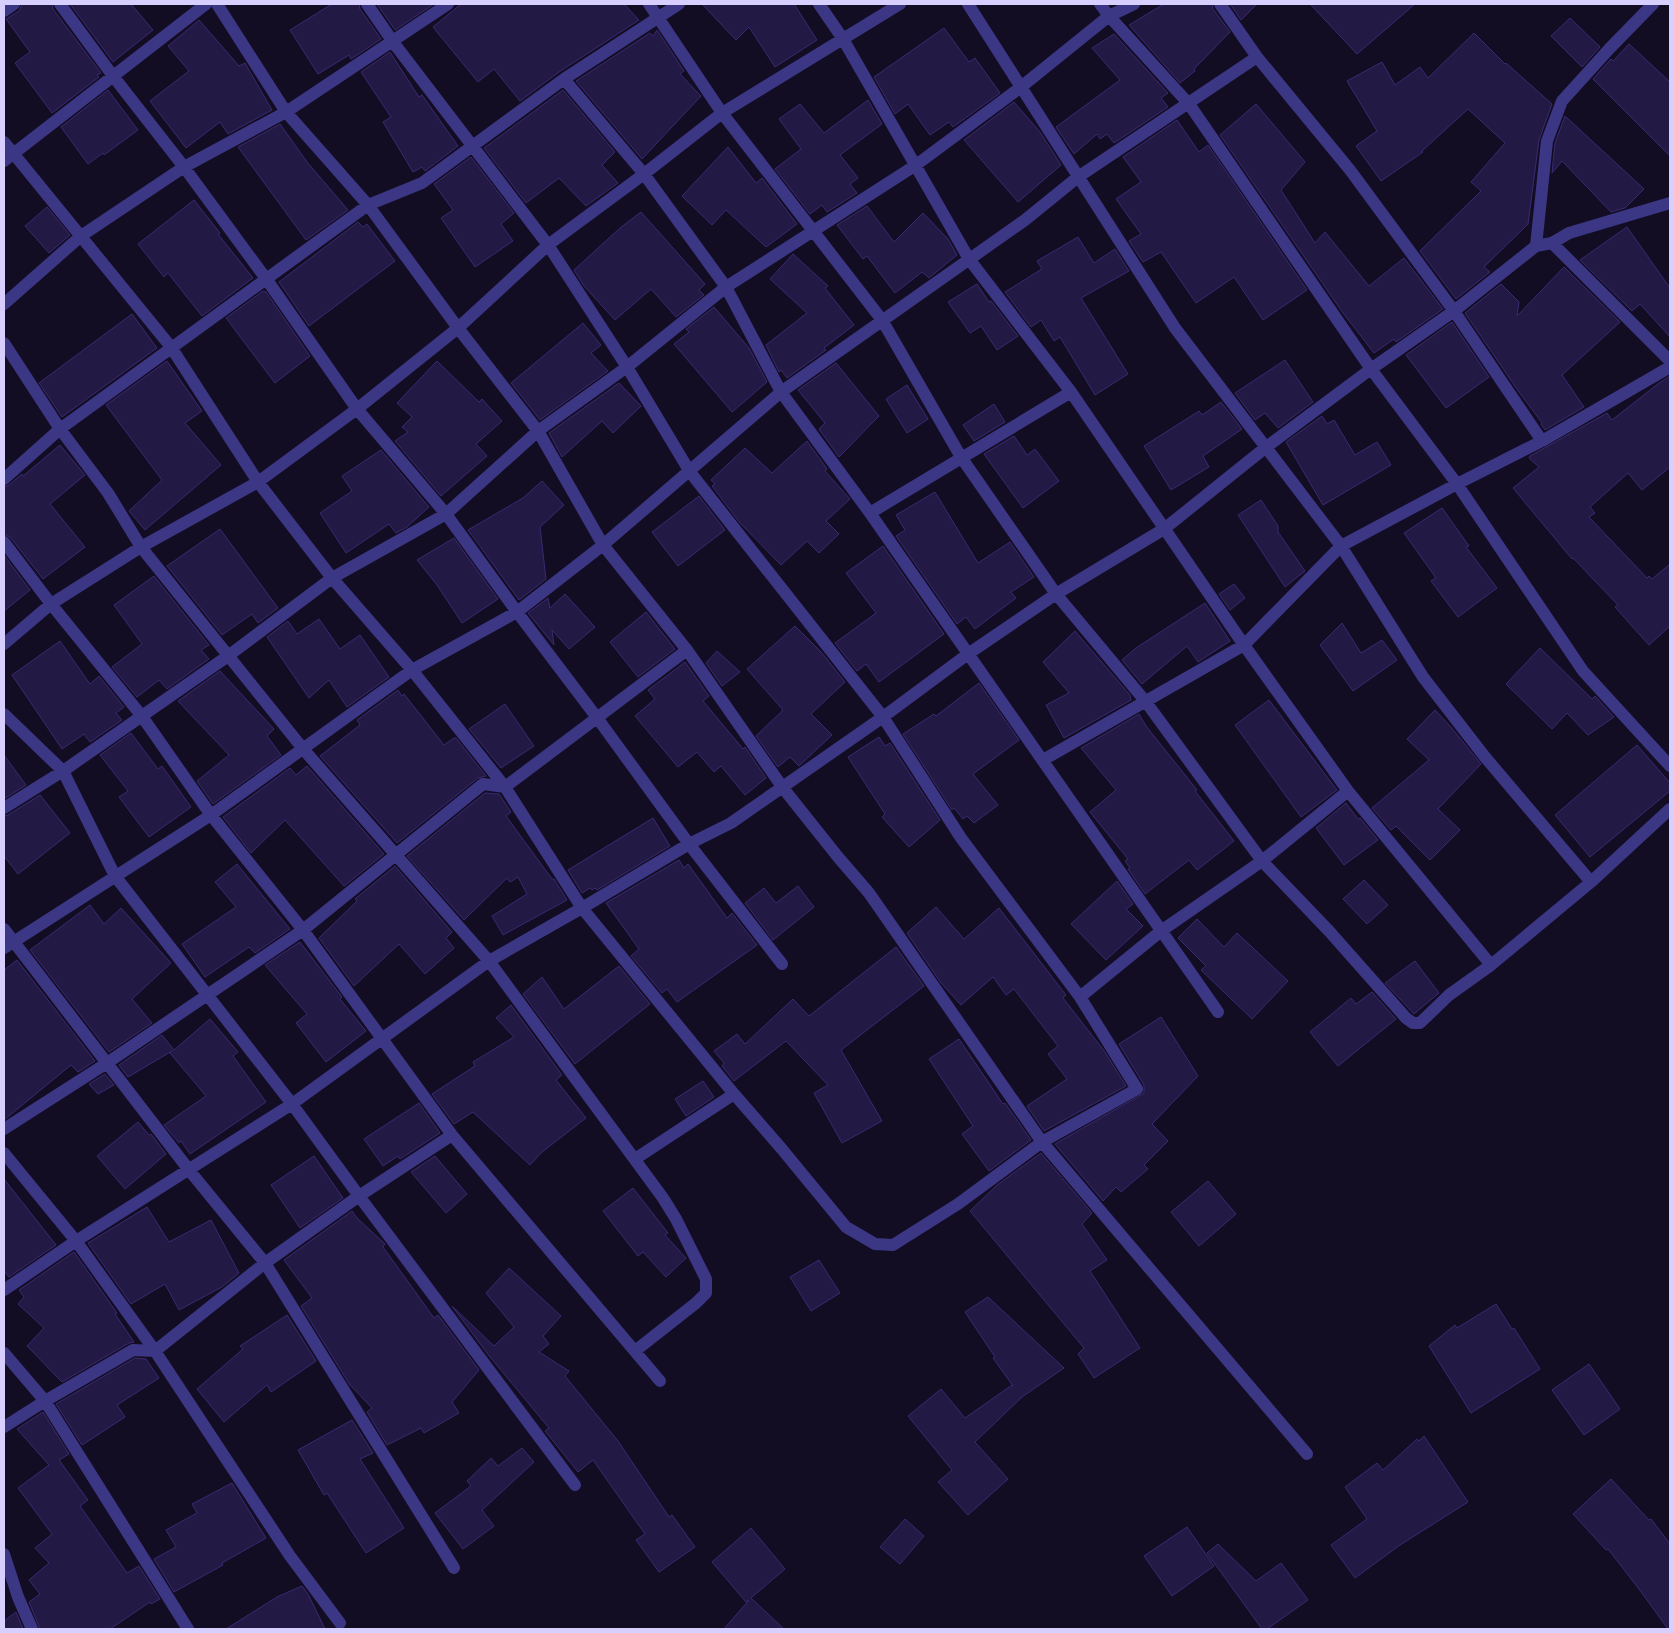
<svg xmlns="http://www.w3.org/2000/svg" width="1674" height="1633" viewBox="0 0 1674 1633" font-family="Ubuntu,sans-serif">
	<style>
		.building { fill: #231945; stroke: #3a2a72 }
		.lines { fill: none; stroke-linecap: round; stroke-linejoin: round }
		.minor { stroke: #3c3784; stroke-width: 12 }
	</style>
	<rect width="100%" height="100%" fill="#120d23"/>
	<path class="building" d="M 22,4 L 52,4 L 53,9 L 101,73 L 97,75 L 99,77 L 52,113 L 15,63 L 30,52 L 6,19 L 19,11 Z
		M 70,4 L 131,4 L 153,30 L 113,62 Z
		M 332,4 L 359,4 L 360,9 L 381,39 L 351,59 L 349,55 L 318,74 L 290,30 Z
		M 377,4 L 434,4 L 395,30 Z
		M 461,4 L 624,4 L 639,20 L 559,72 L 520,101 L 494,69 L 478,82 L 433,27 Z
		M 702,4 L 794,4 L 817,40 L 775,67 L 749,27 L 736,40 Z
		M 1164,4 L 1212,4 L 1213,9 L 1230,32 L 1194,69 L 1195,71 L 1180,83 L 1129,25 Z
		M 1230,4 L 1257,4 L 1241,20 Z
		M 1310,4 L 1415,4 L 1357,54 Z
		M 1570,18 L 1600,47 L 1582,67 L 1551,36 Z
		M 199,20 L 239,66 L 245,63 L 272,110 L 228,134 L 220,122 L 186,148 L 150,101 L 189,71 L 168,46 Z
		M 944,28 L 969,62 L 975,58 L 1000,93 L 953,127 L 949,122 L 930,135 L 908,104 L 895,114 L 874,77 Z
		M 657,30 L 684,71 L 680,74 L 701,96 L 642,159 L 576,81 L 650,33 L 653,36 Z
		M 1474,33 L 1505,64 L 1506,63 L 1552,104 L 1539,140 L 1528,224 L 1484,267 L 1490,272 L 1456,299 L 1420,251 L 1481,191 L 1471,182 L 1505,143 L 1468,109 L 1422,151 L 1423,152 L 1381,181 L 1356,146 L 1377,131 L 1347,81 L 1382,62 L 1395,85 L 1420,67 L 1428,78 Z
		M 1114,34 L 1168,93 L 1161,98 L 1168,107 L 1114,143 L 1107,134 L 1100,139 L 1097,134 L 1074,154 L 1056,127 L 1120,80 L 1092,48 Z
		M 1629,44 L 1670,82 L 1670,156 L 1593,79 L 1611,59 L 1613,61 Z
		M 390,52 L 419,97 L 422,95 L 458,146 L 425,171 L 422,167 L 413,172 L 383,122 L 391,117 L 361,72 Z
		M 108,90 L 138,130 L 104,155 L 103,153 L 88,164 L 61,127 Z
		M 563,90 L 615,152 L 602,165 L 618,183 L 586,206 L 559,178 L 526,203 L 484,148 Z
		M 868,100 L 882,124 L 840,155 L 858,178 L 850,184 L 857,193 L 827,212 L 822,205 L 810,214 L 775,169 L 801,149 L 779,119 L 800,104 L 824,133 Z
		M 1014,102 L 1040,132 L 1061,165 L 1018,202 L 964,140 Z
		M 1256,104 L 1305,162 L 1281,190 L 1315,243 L 1325,232 L 1369,286 L 1404,258 L 1443,309 L 1396,342 L 1394,339 L 1374,353 L 1343,313 L 1220,135 Z
		M 1565,116 L 1644,189 L 1625,208 L 1611,212 L 1562,161 L 1552,173 L 1555,143 Z
		M 1177,120 L 1199,152 L 1208,145 L 1307,290 L 1263,320 L 1234,277 L 1196,303 L 1161,252 L 1143,262 L 1129,241 L 1141,234 L 1116,199 L 1141,182 L 1123,157 Z
		M 280,124 L 307,162 L 348,210 L 306,240 L 238,147 Z
		M 728,147 L 756,183 L 762,178 L 797,224 L 766,247 L 726,210 L 712,225 L 682,196 Z
		M 471,157 L 514,213 L 501,224 L 513,241 L 475,267 L 441,218 L 453,210 L 434,184 Z
		M 194,200 L 220,233 L 218,234 L 253,278 L 202,316 L 168,273 L 164,277 L 138,244 Z
		M 867,206 L 894,242 L 923,213 L 948,239 L 957,255 L 929,278 L 922,272 L 895,293 L 867,256 L 863,259 L 837,225 Z
		M 47,207 L 70,235 L 49,253 L 25,226 Z
		M 641,212 L 705,284 L 699,290 L 704,295 L 676,317 L 651,289 L 615,320 L 584,286 L 574,270 L 620,228 Z
		M 358,222 L 363,227 L 367,224 L 395,261 L 309,326 L 279,282 Z
		M 1627,227 L 1670,288 L 1670,337 L 1640,304 L 1632,311 L 1580,260 Z
		M 1078,237 L 1094,263 L 1115,249 L 1129,271 L 1081,298 L 1128,374 L 1095,395 L 1060,337 L 1054,341 L 1041,320 L 1031,327 L 1005,292 L 1042,269 L 1037,261 Z
		M 793,254 L 828,286 L 825,288 L 854,325 L 824,348 L 826,350 L 787,378 L 781,370 L 779,372 L 766,345 L 807,313 L 770,279 Z
		M 1564,267 L 1620,322 L 1562,375 L 1584,407 L 1545,430 L 1541,424 L 1542,423 L 1519,392 L 1465,313 L 1501,284 L 1519,302 L 1517,316 Z
		M 977,284 L 989,302 L 991,301 L 1018,336 L 997,350 L 981,326 L 970,333 L 948,302 Z
		M 263,291 L 266,292 L 310,356 L 275,383 L 226,318 Z
		M 714,307 L 749,348 L 767,382 L 732,412 L 674,344 L 689,332 L 686,329 Z
		M 132,314 L 157,348 L 62,417 L 39,383 Z
		M 1452,322 L 1489,377 L 1446,408 L 1406,355 Z
		M 583,323 L 601,345 L 591,353 L 608,371 L 540,420 L 511,383 Z
		M 1285,360 L 1313,402 L 1278,428 L 1265,413 L 1255,420 L 1235,393 Z
		M 167,361 L 202,411 L 185,423 L 221,465 L 145,530 L 129,511 L 162,480 L 106,405 Z
		M 437,361 L 479,402 L 482,399 L 502,421 L 476,444 L 487,456 L 441,496 L 395,441 L 408,432 L 402,427 L 412,417 L 397,403 Z
		M 836,363 L 879,416 L 839,457 L 819,429 L 825,423 L 798,390 Z
		M 1670,376 L 1670,467 L 1642,490 L 1628,473 L 1590,507 L 1595,513 L 1589,517 L 1647,578 L 1649,576 L 1652,579 L 1670,564 L 1670,626 L 1649,645 L 1615,607 L 1618,605 L 1573,558 L 1572,559 L 1513,488 L 1539,467 L 1529,458 L 1530,456 L 1607,413 L 1612,420 L 1659,383 Z
		M 619,383 L 641,406 L 613,433 L 602,421 L 562,457 L 549,433 Z
		M 907,385 L 928,419 L 907,433 L 886,399 Z
		M 1221,402 L 1242,429 L 1203,456 L 1209,467 L 1171,490 L 1144,446 L 1199,411 L 1202,415 Z
		M 994,404 L 1005,422 L 974,441 L 963,425 Z
		M 1322,416 L 1327,424 L 1334,420 L 1355,455 L 1377,442 L 1391,465 L 1323,505 L 1286,442 Z
		M 1014,436 L 1027,455 L 1035,449 L 1059,481 L 1023,508 L 984,454 Z
		M 807,441 L 827,469 L 825,471 L 850,499 L 826,521 L 839,534 L 819,553 L 807,541 L 781,565 L 740,523 L 712,486 L 715,484 L 711,480 L 745,448 L 772,473 Z
		M 60,445 L 85,475 L 50,504 L 85,547 L 43,579 L 10,537 L 4,534 L 4,487 L 9,485 L 22,474 L 23,476 Z
		M 381,450 L 429,507 L 407,527 L 396,533 L 389,524 L 346,553 L 320,513 L 352,491 L 342,476 Z
		M 542,481 L 564,505 L 540,527 L 546,579 L 519,600 L 468,530 L 523,498 Z
		M 935,492 L 978,563 L 1010,542 L 1034,577 L 1011,592 L 1016,598 L 975,629 L 966,617 L 957,624 L 896,536 L 905,530 L 896,515 Z
		M 699,496 L 725,530 L 678,566 L 652,532 Z
		M 1261,500 L 1278,526 L 1278,532 L 1305,571 L 1285,587 L 1238,515 Z
		M 1442,508 L 1469,546 L 1466,547 L 1497,588 L 1458,617 L 1431,581 L 1436,578 L 1404,533 Z
		M 220,529 L 278,608 L 258,623 L 252,614 L 222,635 L 167,566 Z
		M 454,538 L 498,599 L 462,623 L 437,585 L 417,560 Z
		M 883,546 L 944,634 L 879,682 L 866,664 L 857,671 L 835,643 L 876,613 L 846,573 Z
		M 4,555 L 30,590 L 4,611 Z
		M 154,576 L 209,645 L 201,650 L 209,659 L 167,689 L 159,680 L 137,697 L 112,667 L 142,644 L 114,605 Z
		M 1234,584 L 1245,598 L 1230,610 L 1219,594 Z
		M 565,594 L 595,627 L 569,649 L 552,630 L 554,645 L 528,613 L 548,598 L 550,608 Z
		M 1205,603 L 1230,641 L 1198,662 L 1187,646 L 1142,684 L 1122,660 L 1136,648 Z
		M 646,612 L 675,649 L 638,677 L 610,642 Z
		M 319,619 L 340,649 L 360,635 L 389,677 L 347,707 L 329,680 L 309,698 L 267,637 L 288,621 L 297,634 Z
		M 1342,623 L 1361,653 L 1382,640 L 1397,660 L 1353,691 L 1320,645 Z
		M 795,626 L 822,653 L 845,682 L 811,714 L 832,735 L 799,766 L 790,757 L 778,767 L 756,736 L 783,710 L 747,669 Z
		M 1075,631 L 1130,695 L 1131,700 L 1064,738 L 1046,705 L 1069,693 L 1043,662 Z
		M 60,641 L 90,684 L 99,676 L 124,707 L 116,713 L 122,720 L 90,742 L 84,734 L 62,749 L 12,675 Z
		M 1540,648 L 1592,699 L 1595,696 L 1614,717 L 1588,735 L 1567,713 L 1552,729 L 1506,684 Z
		M 717,651 L 740,672 L 722,686 L 706,663 Z
		M 685,662 L 709,696 L 703,701 L 743,749 L 745,747 L 766,778 L 745,795 L 721,766 L 714,772 L 697,752 L 678,767 L 635,716 L 655,699 L 648,690 Z
		M 220,671 L 274,729 L 267,736 L 281,755 L 213,804 L 197,781 L 229,755 L 178,701 Z
		M 979,683 L 1019,740 L 973,774 L 998,805 L 974,823 L 967,816 L 963,819 L 954,808 L 952,810 L 903,734 L 934,714 L 936,716 Z
		M 398,690 L 402,696 L 404,694 L 444,745 L 454,738 L 456,738 L 486,776 L 478,778 L 397,843 L 320,756 L 360,725 L 357,720 Z
		M 1269,700 L 1337,790 L 1301,817 L 1235,725 Z
		M 505,704 L 534,746 L 501,768 L 469,729 Z
		M 1435,710 L 1450,726 L 1481,764 L 1438,809 L 1460,830 L 1430,860 L 1396,826 L 1391,830 L 1372,808 L 1429,760 L 1407,739 Z
		M 1139,714 L 1146,726 L 1197,790 L 1195,791 L 1234,841 L 1197,870 L 1189,860 L 1145,894 L 1128,869 L 1130,868 L 1125,861 L 1128,859 L 1090,812 L 1116,790 L 1081,748 Z
		M 131,733 L 158,769 L 162,766 L 191,807 L 149,837 L 119,797 L 128,791 L 100,755 Z
		M 879,737 L 885,746 L 890,743 L 940,820 L 909,847 L 882,817 L 885,814 L 848,757 Z
		M 1637,745 L 1670,783 L 1670,791 L 1590,857 L 1555,815 Z
		M 4,755 L 26,785 L 4,799 Z
		M 307,766 L 384,854 L 344,886 L 285,820 L 251,853 L 223,817 L 290,768 L 296,775 Z
		M 485,793 L 499,794 L 511,812 L 506,816 L 552,879 L 554,879 L 567,900 L 503,935 L 492,916 L 527,894 L 518,877 L 510,882 L 507,878 L 464,920 L 407,856 Z
		M 40,795 L 70,833 L 18,874 L 4,856 L 4,816 L 8,815 Z
		M 1346,803 L 1358,819 L 1360,818 L 1378,840 L 1344,865 L 1316,828 Z
		M 653,818 L 670,846 L 597,890 L 595,888 L 592,890 L 590,888 L 582,893 L 568,870 Z
		M 679,860 L 684,868 L 688,864 L 727,918 L 732,913 L 757,945 L 677,1002 L 667,989 L 662,993 L 631,956 L 639,949 L 606,903 Z
		M 237,864 L 290,929 L 255,953 L 249,947 L 205,977 L 182,944 L 236,907 L 215,882 Z
		M 395,866 L 452,932 L 446,938 L 454,948 L 425,974 L 399,944 L 354,986 L 319,938 L 357,901 L 355,899 Z
		M 1364,880 L 1388,905 L 1367,924 L 1343,899 Z
		M 1117,881 L 1133,904 L 1126,909 L 1143,926 L 1106,960 L 1071,924 Z
		M 798,886 L 814,907 L 773,940 L 745,903 L 764,888 L 776,903 Z
		M 90,905 L 104,924 L 121,908 L 171,963 L 132,999 L 152,1023 L 109,1052 L 30,950 Z
		M 936,907 L 964,939 L 999,908 L 1066,995 L 1063,998 L 1105,1052 L 1126,1086 L 1044,1131 L 1027,1106 L 1067,1079 L 1048,1054 L 1058,1046 L 1014,989 L 1006,995 L 993,977 L 961,1005 L 941,983 L 907,933 Z
		M 1197,919 L 1224,947 L 1237,933 L 1288,981 L 1252,1019 L 1201,970 L 1206,966 L 1178,938 Z
		M 300,942 L 342,997 L 340,999 L 366,1031 L 326,1062 L 296,1023 L 307,1014 L 265,965 Z
		M 896,947 L 924,986 L 841,1050 L 882,1121 L 842,1143 L 814,1093 L 828,1085 L 786,1041 L 734,1081 L 722,1066 L 724,1063 L 714,1051 L 737,1034 L 745,1044 L 793,999 L 809,1016 Z
		M 17,960 L 95,1061 L 78,1072 L 71,1065 L 4,1120 L 4,970 Z
		M 1415,961 L 1439,993 L 1414,1014 L 1385,983 Z
		M 619,966 L 650,1004 L 575,1064 L 523,994 L 542,977 L 564,1009 Z
		M 1372,992 L 1396,1019 L 1338,1066 L 1310,1032 L 1351,998 L 1356,1004 Z
		M 511,1005 L 562,1075 L 556,1080 L 586,1118 L 542,1152 L 530,1165 L 473,1112 L 454,1124 L 432,1094 L 475,1066 L 473,1062 L 514,1037 L 496,1018 Z
		M 1161,1017 L 1198,1076 L 1152,1124 L 1168,1141 L 1144,1165 L 1148,1169 L 1121,1192 L 1116,1187 L 1103,1201 L 1055,1144 L 1144,1093 L 1144,1085 L 1119,1044 Z
		M 210,1019 L 238,1052 L 233,1056 L 266,1102 L 190,1154 L 181,1141 L 179,1143 L 164,1125 L 206,1096 L 170,1053 L 172,1051 L 128,1077 L 119,1065 L 162,1035 L 174,1050 Z
		M 959,1039 L 1003,1104 L 1005,1103 L 1031,1140 L 989,1171 L 962,1134 L 973,1126 L 929,1059 Z
		M 105,1074 L 114,1085 L 98,1094 L 89,1084 Z
		M 703,1081 L 714,1097 L 686,1116 L 675,1099 Z
		M 419,1103 L 440,1133 L 400,1159 L 398,1156 L 383,1166 L 364,1139 Z
		M 138,1122 L 149,1135 L 151,1134 L 166,1154 L 125,1189 L 97,1156 Z
		M 1041,1153 L 1092,1213 L 1082,1224 L 1107,1260 L 1090,1271 L 1140,1348 L 1094,1378 L 1078,1354 L 1084,1348 L 970,1211 L 997,1185 Z
		M 314,1156 L 343,1198 L 300,1228 L 271,1185 Z
		M 435,1156 L 467,1194 L 446,1213 L 411,1172 Z
		M 4,1179 L 56,1245 L 9,1277 L 4,1271 Z
		M 1208,1181 L 1236,1214 L 1199,1246 L 1171,1212 Z
		M 633,1188 L 668,1233 L 665,1235 L 686,1258 L 666,1277 L 643,1252 L 638,1256 L 603,1211 Z
		M 147,1207 L 169,1242 L 211,1220 L 239,1273 L 222,1287 L 179,1310 L 165,1284 L 131,1304 L 88,1243 Z
		M 352,1211 L 357,1218 L 385,1244 L 383,1247 L 434,1318 L 438,1315 L 479,1370 L 452,1402 L 459,1413 L 424,1433 L 421,1428 L 387,1445 L 367,1412 L 372,1408 L 350,1385 L 301,1306 L 312,1298 L 284,1260 Z
		M 74,1252 L 117,1313 L 115,1314 L 134,1342 L 129,1343 L 62,1382 L 27,1346 L 44,1328 L 18,1304 L 24,1297 L 19,1290 Z
		M 819,1260 L 840,1293 L 811,1311 L 790,1277 Z
		M 509,1268 L 561,1316 L 543,1336 L 549,1344 L 539,1352 L 569,1371 L 565,1376 L 618,1441 L 669,1517 L 672,1515 L 695,1547 L 659,1572 L 636,1540 L 645,1534 L 593,1460 L 578,1472 L 545,1431 L 549,1428 L 490,1357 L 452,1306 L 494,1346 L 514,1327 L 486,1293 Z
		M 988,1297 L 1064,1368 L 1022,1397 L 975,1442 L 1008,1479 L 968,1515 L 938,1482 L 952,1470 L 908,1416 L 941,1389 L 965,1418 L 1012,1385 L 1013,1386 L 993,1358 L 995,1357 L 965,1312 Z
		M 1496,1304 L 1512,1329 L 1514,1328 L 1540,1369 L 1471,1413 L 1429,1346 L 1455,1325 L 1457,1328 Z
		M 287,1315 L 316,1361 L 271,1392 L 267,1385 L 224,1422 L 197,1389 L 243,1349 L 240,1346 Z
		M 135,1358 L 146,1359 L 159,1378 L 117,1405 L 125,1417 L 82,1445 L 56,1404 Z
		M 1589,1364 L 1620,1409 L 1584,1435 L 1552,1390 Z
		M 43,1412 L 69,1454 L 59,1460 L 88,1500 L 80,1506 L 127,1573 L 139,1566 L 160,1599 L 151,1604 L 150,1602 L 110,1629 L 40,1629 L 29,1602 L 40,1594 L 29,1580 L 49,1563 L 35,1548 L 52,1534 L 18,1488 L 49,1465 L 17,1429 Z
		M 352,1420 L 373,1453 L 360,1459 L 404,1528 L 366,1553 L 327,1493 L 324,1495 L 298,1450 Z
		M 1424,1436 L 1468,1502 L 1400,1545 L 1355,1578 L 1331,1545 L 1367,1519 L 1345,1487 L 1377,1463 L 1383,1470 L 1417,1439 L 1419,1441 Z
		M 522,1448 L 534,1462 L 482,1510 L 494,1526 L 463,1549 L 435,1513 L 471,1486 L 467,1481 L 491,1458 L 498,1466 Z
		M 1611,1479 L 1649,1520 L 1651,1519 L 1670,1544 L 1670,1629 L 1668,1629 L 1642,1593 L 1608,1549 L 1606,1550 L 1573,1514 Z
		M 232,1483 L 266,1538 L 222,1563 L 223,1565 L 174,1592 L 154,1559 L 176,1547 L 166,1530 L 197,1513 L 192,1504 Z
		M 905,1519 L 924,1536 L 900,1564 L 880,1547 Z
		M 1187,1527 L 1214,1566 L 1172,1596 L 1144,1556 Z
		M 751,1528 L 785,1569 L 751,1598 L 784,1629 L 724,1629 L 749,1600 L 746,1602 L 712,1562 Z
		M 1218,1544 L 1256,1581 L 1281,1563 L 1308,1600 L 1267,1629 L 1262,1629 L 1207,1553 Z
		M 302,1586 L 308,1594 L 325,1629 L 226,1629 L 277,1597 Z
		M 16,1612 L 23,1629 L 4,1629 L 4,1621 Z"/>
	<g class="lines">
		<path class="minor" d="M 60,4 L 113,76 L 184,167 L 267,280 L 357,409 L 446,514 L 517,612 L 598,719 L 689,844 L 782,964
			M 217,4 L 286,112 L 368,205 L 458,328 L 538,431 L 603,545 L 687,650 L 783,788 L 838,857 L 869,893 L 1042,1142 L 1307,1454
			M 649,4 L 722,113 L 882,320 L 961,457 L 1056,594 L 1146,702 L 1262,861 L 1329,931 L 1406,1018 L 1413,1023 L 1420,1023 L 1449,995 L 1491,965 L 1591,882 L 1670,809
			M 819,4 L 843,39 L 969,259 L 1071,392 L 1244,645 L 1348,791 L 1491,965
			M 968,4 L 1175,328 L 1341,546 L 1423,677 L 1485,757 L 1591,882
			M 1100,4 L 1109,16 L 1189,104 L 1371,369 L 1457,484 L 1583,671 L 1670,766
			M 1220,4 L 1257,57 L 1350,170 L 1454,311 L 1542,441
			M 4,11 L 14,4
			M 564,79 L 644,174 L 726,287 L 781,392 L 870,513 L 1218,1012
			M 4,142 L 171,347 L 258,482 L 332,578 L 412,670 L 505,787 L 582,908 L 734,1094 L 781,1148 L 846,1227 L 875,1244 L 893,1245 L 958,1204 L 1042,1142 L 1137,1089 L 1080,997 L 961,838 L 883,717 L 690,472 L 627,367 L 548,245 L 393,42 L 367,4
			M 4,161 L 206,4
			M 1552,243 L 1670,361
			M 1536,246 L 1547,141 L 1562,101 L 1610,48 L 1653,4
			M 4,304 L 81,236 L 184,167 L 286,112 L 448,4
			M 4,343 L 60,429 L 108,493 L 141,547 L 304,750 L 489,961 L 663,1198 L 676,1219 L 706,1279 L 706,1293 L 696,1303 L 635,1351
			M 4,479 L 60,429 L 368,205 L 422,183 L 564,79 L 679,4
			M 870,513 L 1071,392
			M 4,542 L 51,604 L 141,715 L 211,815 L 303,930 L 452,1135 L 660,1381
			M 4,644 L 51,604 L 141,547 L 258,482 L 357,409 L 458,328 L 548,245 L 644,174 L 722,113 L 900,4
			M 4,714 L 63,771 L 115,876 L 292,1104 L 359,1196 L 575,1485
			M 1043,760 L 1244,645 L 1341,546 L 1457,484 L 1542,441 L 1670,367
			M 4,808 L 63,771 L 228,656 L 332,578 L 446,514 L 538,431 L 627,367 L 726,287 L 916,165 L 1021,87 L 1109,16 L 1134,4
			M 4,929 L 189,1170 L 265,1263 L 454,1568
			M 4,948 L 211,815 L 412,670 L 517,612 L 603,545 L 781,392 L 1025,220 L 1078,177 L 1257,57
			M 1080,997 L 1161,931 L 1262,861 L 1348,791
			M 4,1129 L 107,1063 L 303,930 L 483,784 L 505,787 L 687,650
			M 4,1153 L 76,1241 L 155,1351 L 290,1556 L 340,1623
			M 635,1159 L 734,1094
			M 4,1290 L 76,1241 L 292,1104 L 489,961 L 582,908 L 689,844 L 731,823 L 883,717 L 968,654 L 1056,594 L 1164,529 L 1265,448 L 1371,369 L 1454,311 L 1536,246 L 1552,243 L 1569,233 L 1670,203
			M 4,1353 L 45,1401 L 188,1629
			M 4,1427 L 45,1401 L 133,1350 L 155,1351 L 265,1263 L 359,1196 L 452,1135
			M 4,1554 L 18,1597 L 32,1629"/>
	</g>
	<rect width="1674" height="1633" fill="none" stroke="#d7d0ff" stroke-width="10"/>
</svg>
